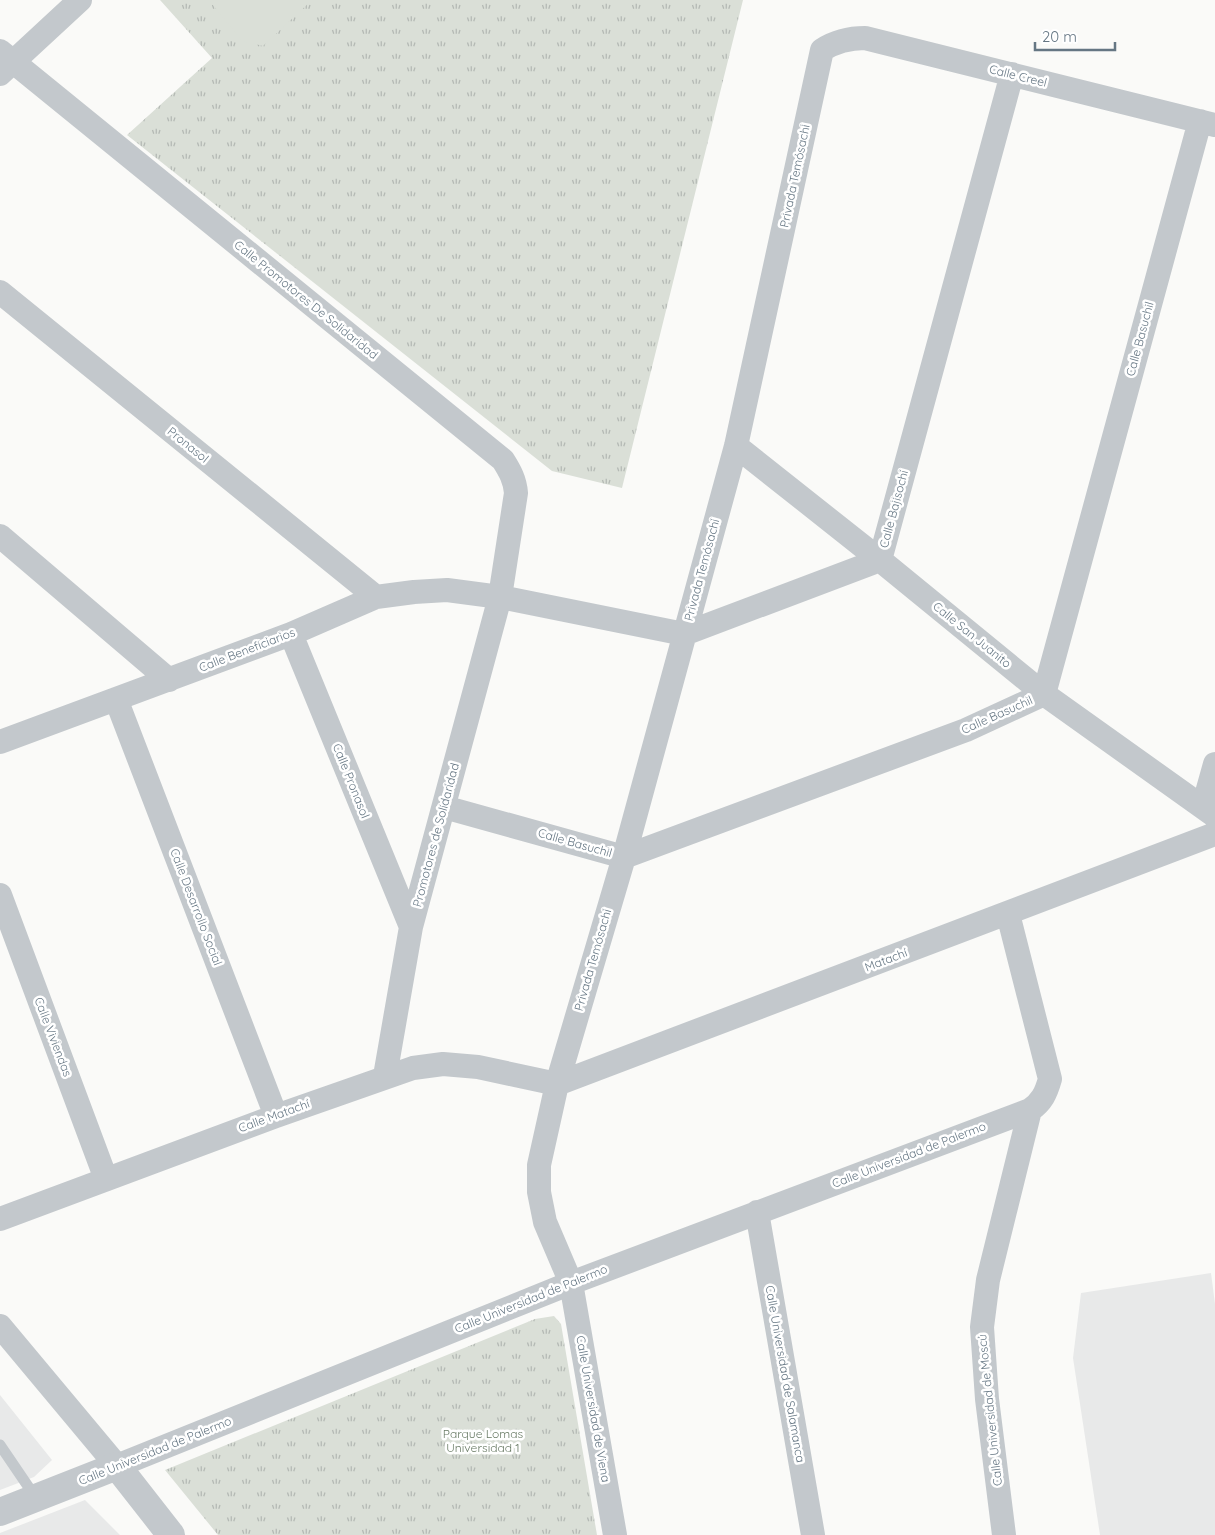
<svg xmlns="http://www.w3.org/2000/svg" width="1215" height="1535" viewBox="0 0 1215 1535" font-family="Quicksand,sans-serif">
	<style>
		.built { fill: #e8e9e9 }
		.grass { fill: url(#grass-tufts) }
		.pitch { fill: #dadfd7 }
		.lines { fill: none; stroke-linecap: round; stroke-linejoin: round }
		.service { stroke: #c3c8cc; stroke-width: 11 }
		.minor { stroke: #c3c8cc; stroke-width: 24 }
		.tertiary { stroke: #c3c8cc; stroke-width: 28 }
		.labels { text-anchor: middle; stroke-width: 5; stroke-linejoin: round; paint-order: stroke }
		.street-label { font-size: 12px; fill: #657683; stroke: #fff }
		.park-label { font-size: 12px; fill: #687a64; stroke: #fff }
	</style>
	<defs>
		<pattern id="grass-tufts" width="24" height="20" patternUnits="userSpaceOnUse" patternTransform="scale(1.25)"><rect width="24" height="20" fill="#dadfd7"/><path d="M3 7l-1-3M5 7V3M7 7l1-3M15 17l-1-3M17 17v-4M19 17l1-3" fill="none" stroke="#b4b9b4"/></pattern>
	</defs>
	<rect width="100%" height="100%" fill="#fafaf8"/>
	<path class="built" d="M 1211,1273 L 1215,1304 L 1215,1535 L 1100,1535 L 1073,1358 L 1081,1293 Z
		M 0,1395 L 52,1460 L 34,1477 L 0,1490 Z
		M 85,1500 L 120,1535 L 0,1535 L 0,1533 Z"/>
	<path class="grass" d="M 160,0 L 743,0 L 622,488 L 552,471 L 127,135 L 212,58 Z
		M 554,1316 L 561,1324 L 597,1535 L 218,1535 L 165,1470 L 535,1319 Z"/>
	<path class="pitch" d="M 209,0 L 312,0 L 263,46 L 242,41 Z"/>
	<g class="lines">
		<path class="service" d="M 0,1445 L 36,1498"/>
		<path class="minor" d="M 0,51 L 503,460 C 510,471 515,480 516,493 L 500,597 L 411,927 L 385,1076
			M 0,74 L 80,0
			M 0,292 L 376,597
			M 736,446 L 880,560 L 1044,694 L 1215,816
			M 0,536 L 169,680
			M 291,634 L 411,927
			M 116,699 L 276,1116
			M 0,742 L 291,634 L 376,597 L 414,592 L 447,590 L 500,597 L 684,634 L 880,560 L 1012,74
			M 444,807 L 624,857 L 966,730 L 1044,694 L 1200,121
			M 1203,807 L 1215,764
			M 0,895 L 106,1179
			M 557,1084 L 1215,834
			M 757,1212 L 813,1535
			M 0,1219 L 276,1116 L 413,1068 L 443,1064 L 478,1067 L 557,1084
			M 0,1326 L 117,1466 L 571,1283 L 1030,1110 C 1042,1102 1046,1093 1050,1079 L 1008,914
			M 615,1535 L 571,1283 L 545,1222 L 539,1192 L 539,1165 L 557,1084 L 624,857 L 736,446 L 822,50 C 836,41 849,38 865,38 L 1215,125
			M 1004,1535 L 987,1399 L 982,1327 L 988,1280 L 1030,1110"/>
		<path class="tertiary" d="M 0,1512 L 117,1466 L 171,1535"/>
	</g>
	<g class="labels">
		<g class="street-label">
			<text transform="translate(1018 76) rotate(14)" y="4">Calle Creel</text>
			<text transform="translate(795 176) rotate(-78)" y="4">Privada Temósachi</text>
			<text transform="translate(306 300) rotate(39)" y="4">Calle Promotores De Solidaridad</text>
			<text transform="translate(1140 339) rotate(-75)" y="4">Calle Basuchil</text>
			<text transform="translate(188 445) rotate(39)" y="4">Pronasol</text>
			<text transform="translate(894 509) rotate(-75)" y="4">Calle Bajisochi</text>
			<text transform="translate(702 570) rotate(-75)" y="4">Privada Temósachi</text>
			<text transform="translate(972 635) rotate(39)" y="4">Calle San Juanito</text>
			<text transform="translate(247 650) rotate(-21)" y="4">Calle Beneficiarios</text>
			<text transform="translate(997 715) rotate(-24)" y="4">Calle Basuchil</text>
			<text transform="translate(351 781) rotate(68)" y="4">Calle Pronasol</text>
			<text transform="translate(436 835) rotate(-75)" y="4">Promotores de Solidaridad</text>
			<text transform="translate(575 843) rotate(16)" y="4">Calle Basuchil</text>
			<text transform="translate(196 907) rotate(69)" y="4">Calle Desarrollo Social</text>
			<text transform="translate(593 960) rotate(-74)" y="4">Privada Temósachi</text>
			<text transform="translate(886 960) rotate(-21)" y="4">Matachí</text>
			<text transform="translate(53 1037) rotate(69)" y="4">Calle Viviendas</text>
			<text transform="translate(274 1116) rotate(-20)" y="4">Calle Matachí</text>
			<text transform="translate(909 1155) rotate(-21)" y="4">Calle Universidad de Palermo</text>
			<text transform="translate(531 1299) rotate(-22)" y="4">Calle Universidad de Palermo</text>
			<text transform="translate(785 1374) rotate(80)" y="4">Calle Universidad de Salamanca</text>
			<text transform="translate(593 1409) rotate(80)" y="4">Calle Universidad de Viena</text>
			<text transform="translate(990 1410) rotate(-96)" y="4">Calle Universidad de Moscú</text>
			<text transform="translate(155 1451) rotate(-22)" y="4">Calle Universidad de Palermo</text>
		</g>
		<g class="park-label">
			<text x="483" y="1438">Parque Lomas<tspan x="483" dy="14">Universidad 1</tspan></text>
		</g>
	</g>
	<path d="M1035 42v8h80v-8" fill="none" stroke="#657683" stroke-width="2.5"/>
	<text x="1042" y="42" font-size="15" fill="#657683" stroke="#ffffff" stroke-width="4" paint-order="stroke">20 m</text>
</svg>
